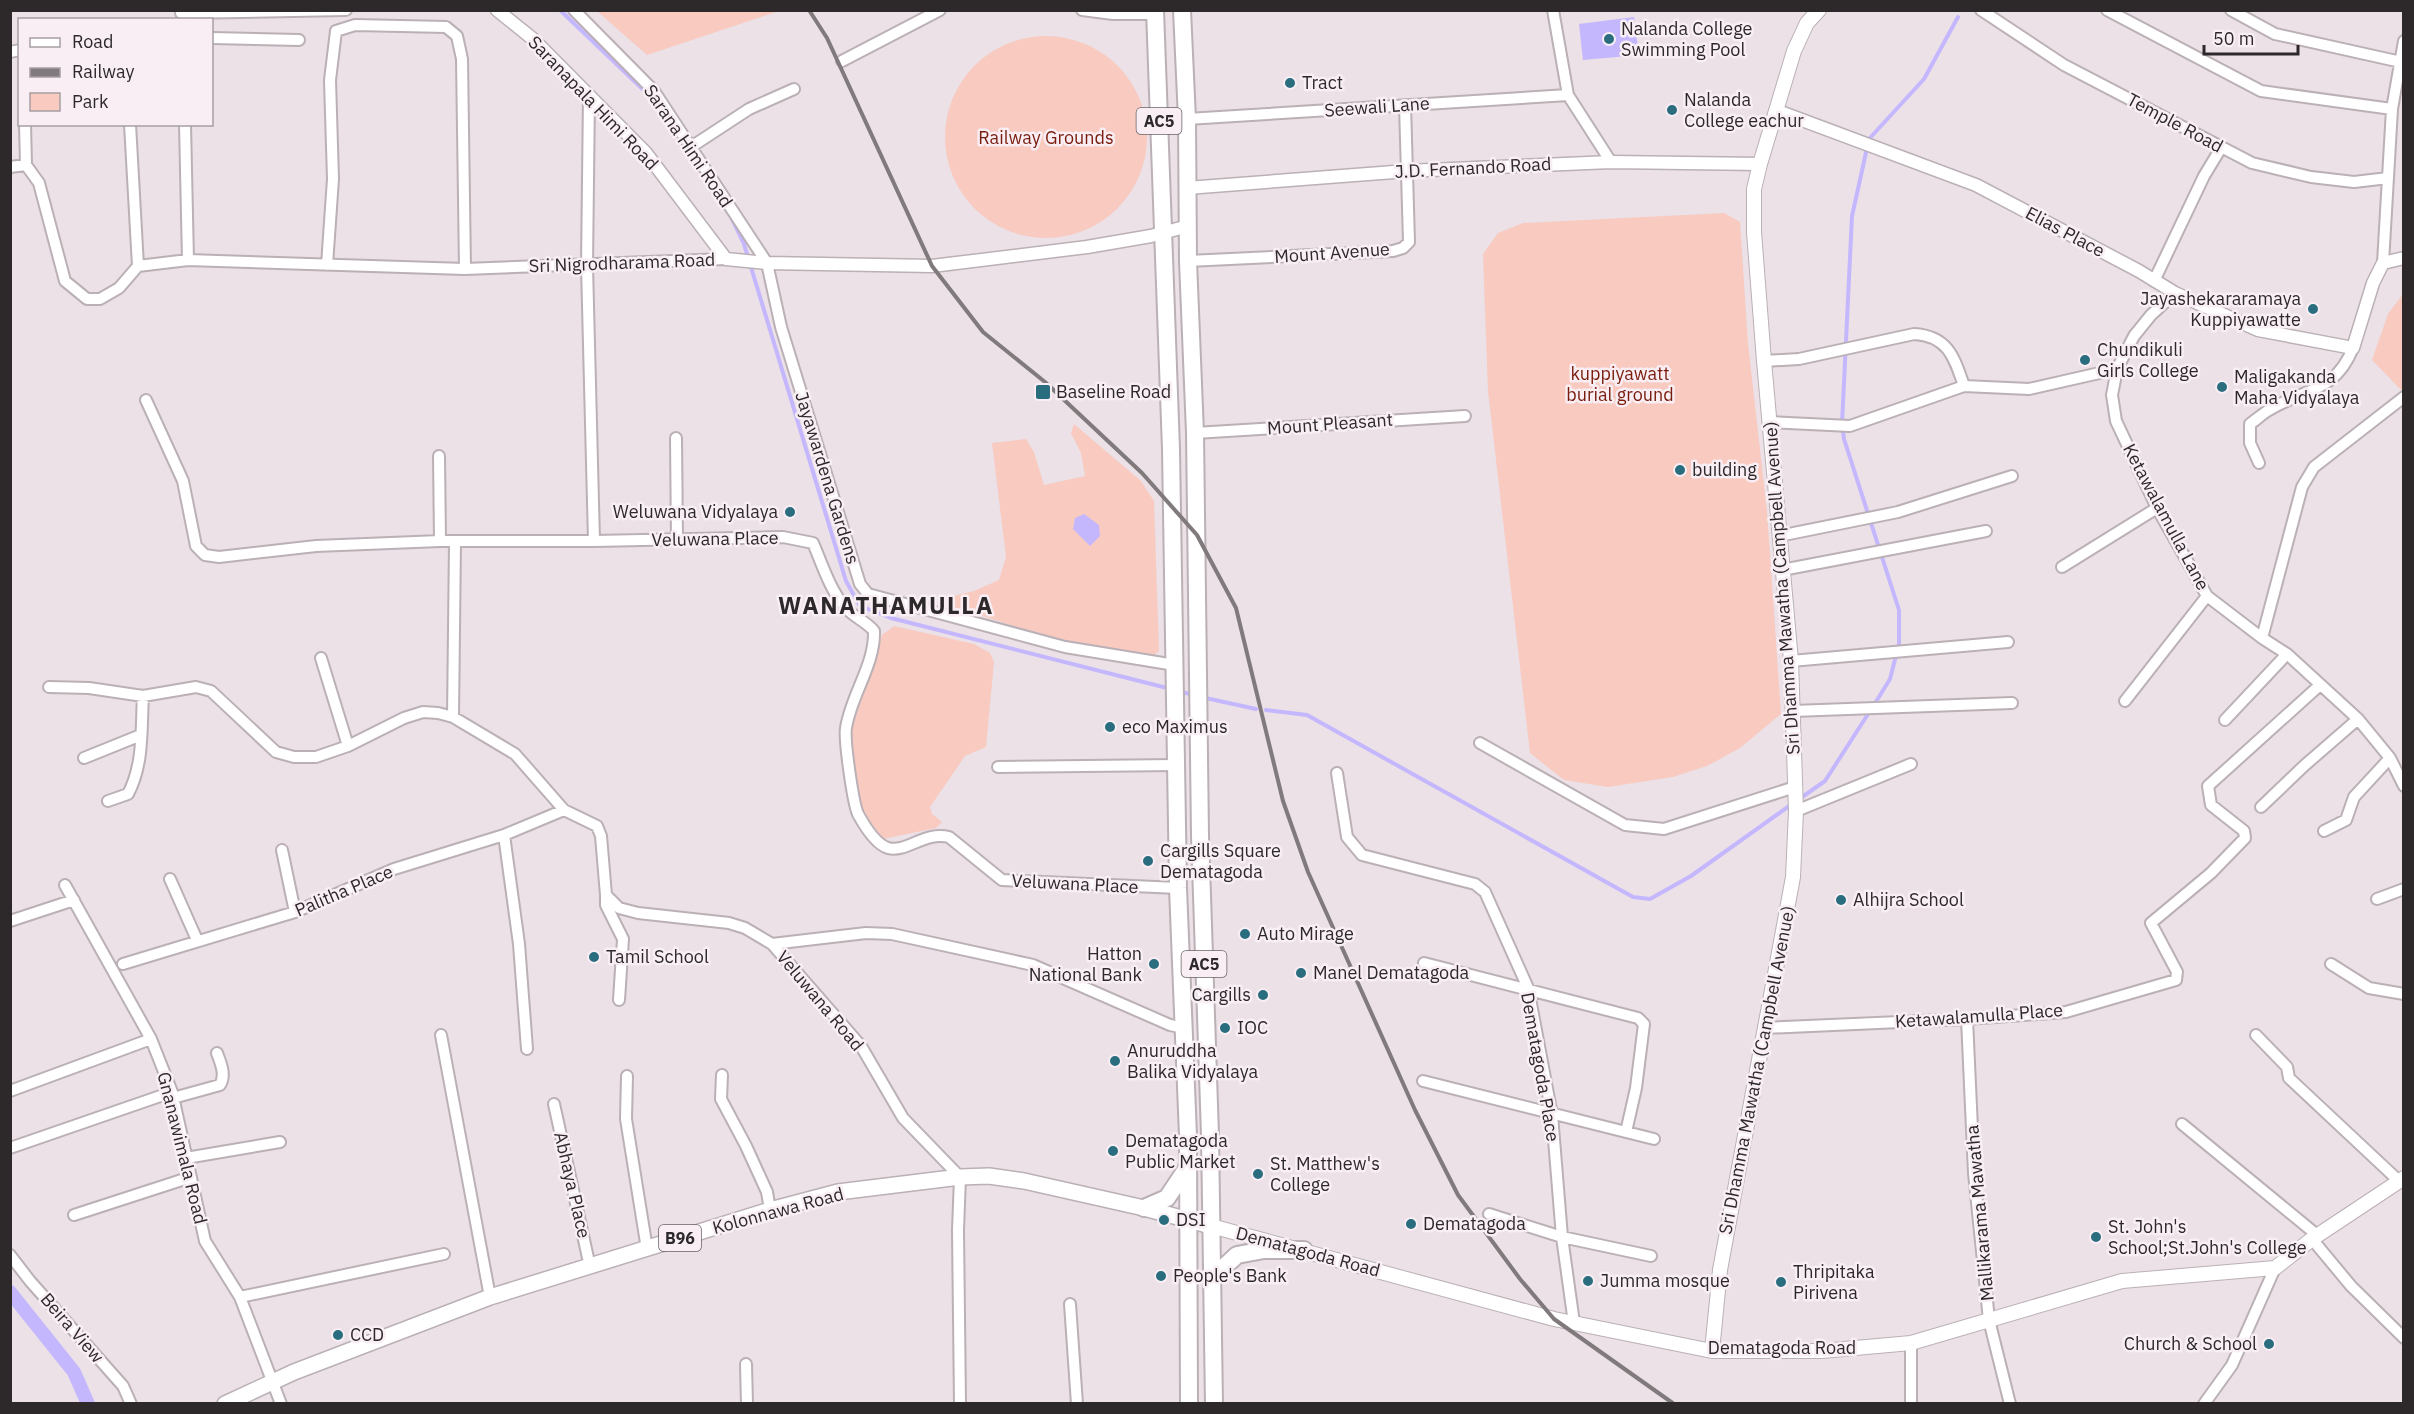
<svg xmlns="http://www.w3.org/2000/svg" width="2414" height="1414" viewBox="0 0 2414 1414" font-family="'IBM Plex Sans',sans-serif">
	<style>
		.green { fill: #f8cac0 }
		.water { fill: #c4b7fe }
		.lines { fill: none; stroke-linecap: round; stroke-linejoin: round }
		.stream { stroke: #c4b7fe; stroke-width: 4 }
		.canal { stroke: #c4b7fe; stroke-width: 14 }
		.minor-casing { stroke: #bab0b6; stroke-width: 14 }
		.tertiary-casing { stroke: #bab0b6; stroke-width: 15 }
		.secondary-casing { stroke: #bab0b6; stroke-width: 16 }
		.primary-casing { stroke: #bab0b6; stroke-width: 18 }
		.trunk-casing { stroke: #bab0b6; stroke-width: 20 }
		.minor { stroke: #fff; stroke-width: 10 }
		.tertiary { stroke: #fff; stroke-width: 12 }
		.secondary { stroke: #fff; stroke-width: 14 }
		.primary { stroke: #fff; stroke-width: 15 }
		.trunk { stroke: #fff; stroke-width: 16 }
		.rail { stroke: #807a7d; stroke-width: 4 }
		.poi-dot { fill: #296d7e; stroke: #f8eef4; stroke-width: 2 }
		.labels { text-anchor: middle; stroke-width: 5; stroke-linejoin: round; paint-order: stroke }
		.shield { fill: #f8eef4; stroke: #6a6467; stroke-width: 1.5 }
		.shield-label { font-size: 16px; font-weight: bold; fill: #2d292b }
		.poi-label { font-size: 18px; fill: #2d292b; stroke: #f8eef4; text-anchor: start }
		.street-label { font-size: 18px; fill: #2d292b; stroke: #f8eef4 }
		.park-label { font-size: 18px; fill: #791c0c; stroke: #f8eef4 }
		.district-label { font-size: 24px; font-weight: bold; letter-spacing: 1.5px; fill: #2d292b; stroke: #f8eef4 }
	</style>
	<rect width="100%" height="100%" fill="#ebe1e7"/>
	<path class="green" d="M 597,11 L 779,11 L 647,55 Z
		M945 137a101 101 0 1 1 202 0a101 101 0 1 1-202 0Z
		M 1724,213 L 1740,222 L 1748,343 L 1767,512 L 1781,714 L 1740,748 L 1707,766 L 1673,777 L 1608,787 L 1564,780 L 1530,753 L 1488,391 L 1483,254 L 1498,233 L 1523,223 Z
		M 2403,294 L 2404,388 L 2401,390 L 2372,360 L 2388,314 Z
		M 1074,424 L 1141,481 L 1154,501 L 1159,651 L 1153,656 L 1134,656 L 1039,634 L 948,605 L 949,597 L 974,591 L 999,580 L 1006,557 L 992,443 L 1026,439 L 1034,452 L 1044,485 L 1085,476 L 1081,453 L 1071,433 Z
		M 894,626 L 974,644 L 990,653 L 994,662 L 986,747 L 965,756 L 930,807 L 932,814 L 942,822 L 936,828 L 883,839 L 859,806 L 850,726 L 882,635 Z"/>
	<path class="water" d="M 1634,17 L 1639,55 L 1583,60 L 1579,24 Z
		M 1084,514 L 1099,525 L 1100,536 L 1090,546 L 1073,529 L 1075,518 Z"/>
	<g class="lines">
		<path class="stream" d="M 560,10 L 654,100
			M 732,219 L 744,244 L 846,581 L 860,606 L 891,618 L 1171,689
			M 1178,691 L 1194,695
			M 1201,697 L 1256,709
			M 1874,705 L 1890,679 L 1899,644 L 1899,610 L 1844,439 L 1842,424 L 1852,216 L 1869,139 L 1924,79 L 1958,17
			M 1266,710 L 1307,715 L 1633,897 L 1650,899 L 1691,876 L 1792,804
			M 1798,800 L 1825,781 L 1870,711"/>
		<path class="canal" d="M 10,1292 L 74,1372 L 88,1404"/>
		<g class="minor-casing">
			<path id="minor" d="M 574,10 L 654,91 L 767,263 L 781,327 L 860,584 L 868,594 L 1065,647 L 1175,665
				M 1082,10 L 1113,14 L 1156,14
				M 1553,10 L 1568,95 L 1611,162
				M 1981,10 L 2064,65 L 2252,163 L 2311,177 L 2354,182 L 2388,178
				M 2107,10 L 2261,91 L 2392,109
				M 2231,10 L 2275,34 L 2401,62
				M 181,13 L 346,10
				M 212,38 L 299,40
				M 10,52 L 20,50
				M 842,61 L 940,10
				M 589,95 L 587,266 L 594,541
				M 1187,119 L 1568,95
				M 25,124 L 26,165 L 39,183 L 65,281 L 87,299 L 100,299 L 119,288 L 138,266 L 188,260
				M 130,124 L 138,266
				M 185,124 L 188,260 L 465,269 L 726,259
				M 691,147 L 749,109 L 794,89
				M 10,167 L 26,165
				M 1188,261 L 1393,251 L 1403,248 L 1409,242 L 1405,105
				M 2383,263 L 2392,109 L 2404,41
				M 327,265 L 333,179 L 330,80 L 336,31 L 355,25 L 446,27 L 457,36 L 462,59 L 465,269
				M 2154,281 L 2204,176 L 2221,148
				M 2175,293 L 2151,315 L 2134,336 L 2117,369 L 2112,395 L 2116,421 L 2157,508 L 2207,596 L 2262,638 L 2287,654 L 2358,719 L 2390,758 L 2404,786
				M 1764,361 L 1799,359 L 1914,334 C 1948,336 1954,357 1964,386 L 2029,389 L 2117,369
				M 146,400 L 183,481 L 196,546 L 205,555 L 219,557 L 316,546 L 440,541 L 594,541 L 783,537 L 813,543 C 822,564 830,590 845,607 C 853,617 866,621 874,631 C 875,665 851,695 846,728 C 844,740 853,803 858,814 C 864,825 875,844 888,848 C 907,853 924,831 949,837 L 1002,880 L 1178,888
				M 1770,422 L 1850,426 L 1964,386
				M 1195,433 L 1465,416
				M 676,438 L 677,539
				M 439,456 L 440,541
				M 2259,463 L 2250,443 L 2250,424 C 2256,420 2262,414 2269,410 C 2305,388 2335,393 2353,348
				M 1779,536 L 1898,512 L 2012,476
				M 2062,567 L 2157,508
				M 1782,570 L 1986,531
				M 2262,638 L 2302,487 L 2314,467 L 2404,397
				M 321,658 L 348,746
				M 1791,661 L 2008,642
				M 49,687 L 89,688 L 143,696 L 196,687 L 211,691 L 276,752 L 294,757 L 316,757 L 348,746 L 404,718 L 423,712 L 438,713 L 453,717 L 515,754 L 564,810 L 597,826 L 601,836 L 606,895 L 619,908 L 638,913 L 729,923 L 745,928 L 772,944 L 861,1046 L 903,1118 L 960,1177 L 958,1230 L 960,1404
				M 2125,701 L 2207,596
				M 1793,711 L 2012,703
				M 453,717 L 455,541
				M 2225,720 L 2287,654
				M 1480,743 L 1625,825 L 1664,829 L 1795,787
				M 84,758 L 141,735
				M 998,767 L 1176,765
				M 1337,773 L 1347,837 L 1362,855 L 1475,884 L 1485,892 L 1528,988 L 1552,1115 L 1562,1237 L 1574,1323
				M 108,801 L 128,794 C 144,764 141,729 143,696
				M 2261,807 L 2305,765 L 2358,719
				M 1796,811 L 1911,764
				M 2324,831 L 2346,820 L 2354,797 L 2390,758
				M 504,835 L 519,944 L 527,1049
				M 282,850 L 295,912
				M 170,879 L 197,940
				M 65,885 L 151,1039 L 172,1092 L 205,1241 L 240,1297 L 281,1404
				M 606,895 L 606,905 L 623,939 L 619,1000
				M 2377,899 L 2404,889
				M 10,921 L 74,900
				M 772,944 L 866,933 L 892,934 L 1033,965 L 1170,1025 L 1184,1028
				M 123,964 L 295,912 L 394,869 L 504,835 L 564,810
				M 2331,964 L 2369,988 L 2404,994
				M 1967,1019 L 1974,1173 L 1989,1320 L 2010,1404
				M 1764,1028 L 1967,1019 L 2066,1012 L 2176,980 L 2177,972 L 2151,923 L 2211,873 L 2245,838 L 2244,831 L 2211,805 L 2208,786 L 2320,685
				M 441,1035 L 490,1297
				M 2256,1035 L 2287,1067 L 2289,1078 L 2399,1181
				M 722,1075 L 721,1099 L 746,1146 L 767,1192 L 770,1210
				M 627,1076 L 626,1119 L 647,1249
				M 1423,1081 L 1626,1132 L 1636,1088 L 1644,1024 L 1638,1018 L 1424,963
				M 10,1091 L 151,1039
				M 173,1098 L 220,1085 C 226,1075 221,1064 217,1053
				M 554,1104 L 590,1267
				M 2182,1124 L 2317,1235
				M 1626,1132 L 1654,1139
				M 10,1148 L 172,1092
				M 186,1158 L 280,1142
				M 1489,1214 L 1562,1237 L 1651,1256
				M 74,1215 L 191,1177
				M 2312,1239 L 2351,1286 L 2404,1338
				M 10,1255 L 30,1281 L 123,1386 L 131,1404
				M 240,1297 L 444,1254
				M 1070,1304 L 1077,1404
				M 1911,1343 L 1911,1404
				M 746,1364 L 747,1404
				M 2204,1404 L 2232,1365 L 2275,1268"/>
		</g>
		<g class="tertiary-casing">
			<path id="tertiary" d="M 497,10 L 533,39 L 646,153 L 726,259 L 767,263 L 932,266 L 1087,247 L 1151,236 L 1188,226
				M 1778,111 L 1976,185 L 2139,271 L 2175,293 L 2258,330 L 2353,348 L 2373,283 L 2383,263 L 2404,258
				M 1187,188 L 1407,171 L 1611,162 L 1760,164"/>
		</g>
		<g class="secondary-casing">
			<path id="secondary" d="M 1211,1226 L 1554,1319 L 1712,1351 L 1822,1351 L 1911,1343 L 2122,1281 L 2275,1268 L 2312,1239 L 2404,1178
				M 1712,1351 L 1720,1270 L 1793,877 L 1796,811 L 1791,661 L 1764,361 L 1754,232 L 1754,189 L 1760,164 L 1794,51 L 1807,23 L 1819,10"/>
		</g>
		<g class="primary-casing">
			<path id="primary" d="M 225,1404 L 294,1372 L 490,1297 L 770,1210 L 838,1192 L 960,1177 L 989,1176 L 1024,1181 L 1144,1208 L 1211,1226"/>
		</g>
		<g class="trunk-casing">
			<path id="trunk" d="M 1155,10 L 1171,449 L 1178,888 L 1188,1136 L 1189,1404
				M 1182,10 L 1187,119 L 1188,261 L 1195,433 L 1200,836 L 1210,1135 L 1214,1404
				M 1144,1208 L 1167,1198 L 1187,1168
				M 1211,1279 L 1237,1255 L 1264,1250 L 1304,1250"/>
		</g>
		<use href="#minor" class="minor"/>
		<use href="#tertiary" class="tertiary"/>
		<use href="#secondary" class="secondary"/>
		<use href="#primary" class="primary"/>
		<use href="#trunk" class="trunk"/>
		<path class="rail" d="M 809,10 L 827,38 L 932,266 L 983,332 L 1045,382 L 1142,473 L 1197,535 L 1236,608 L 1283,801 L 1308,872 L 1415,1110 L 1458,1195 L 1520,1279 L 1554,1319 L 1674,1404"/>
	</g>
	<g class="poi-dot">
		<circle cx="1609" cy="39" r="6"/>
		<circle cx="1290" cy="83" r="6"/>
		<circle cx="1672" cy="110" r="6"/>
		<circle cx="2313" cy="309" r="6"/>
		<circle cx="2085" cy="360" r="6"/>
		<circle cx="2222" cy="387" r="6"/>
		<rect x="1035" y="384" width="16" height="16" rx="3"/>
		<circle cx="1680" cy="470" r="6"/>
		<circle cx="790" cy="512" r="6"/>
		<circle cx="1110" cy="727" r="6"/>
		<circle cx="1148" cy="861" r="6"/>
		<circle cx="1841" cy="900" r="6"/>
		<circle cx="1245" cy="934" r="6"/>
		<circle cx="594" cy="957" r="6"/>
		<circle cx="1154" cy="964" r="6"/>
		<circle cx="1301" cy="973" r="6"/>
		<circle cx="1263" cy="995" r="6"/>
		<circle cx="1225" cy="1028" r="6"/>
		<circle cx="1115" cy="1061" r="6"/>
		<circle cx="1113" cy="1151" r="6"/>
		<circle cx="1258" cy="1174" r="6"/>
		<circle cx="1164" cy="1220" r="6"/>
		<circle cx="1411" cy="1224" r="6"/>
		<circle cx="2096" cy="1237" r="6"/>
		<circle cx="1161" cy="1276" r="6"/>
		<circle cx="1588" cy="1281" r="6"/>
		<circle cx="1781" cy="1282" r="6"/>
		<circle cx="338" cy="1335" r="6"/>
		<circle cx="2269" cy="1344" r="6"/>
	</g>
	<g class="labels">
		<g class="shield">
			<rect x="1136.5" y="108" width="45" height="26" rx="4.5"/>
			<rect x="1181.5" y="951" width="45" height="26" rx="4.5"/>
			<rect x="659" y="1225" width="42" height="26" rx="4.5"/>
		</g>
		<g class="shield-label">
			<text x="1159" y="127">AC5</text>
			<text x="1204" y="970">AC5</text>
			<text x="680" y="1244">B96</text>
		</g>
		<g class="poi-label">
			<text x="1621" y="35">Nalanda College<tspan x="1621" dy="21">Swimming Pool</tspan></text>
			<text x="1302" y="89">Tract</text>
			<text x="1684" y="106">Nalanda<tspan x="1684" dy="21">College eachur</tspan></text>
			<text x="2301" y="305" text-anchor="end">Jayashekararamaya<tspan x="2301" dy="21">Kuppiyawatte</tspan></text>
			<text x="2097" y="356">Chundikuli<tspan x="2097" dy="21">Girls College</tspan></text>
			<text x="2234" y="383">Maligakanda<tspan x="2234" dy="21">Maha Vidyalaya</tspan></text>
			<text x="1056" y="398">Baseline Road</text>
			<text x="1692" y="476">building</text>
			<text x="778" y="518" text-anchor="end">Weluwana Vidyalaya</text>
			<text x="1122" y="733">eco Maximus</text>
			<text x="1160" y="857">Cargills Square<tspan x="1160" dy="21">Dematagoda</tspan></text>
			<text x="1853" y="906">Alhijra School</text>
			<text x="1257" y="940">Auto Mirage</text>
			<text x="1142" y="960" text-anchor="end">Hatton<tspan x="1142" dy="21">National Bank</tspan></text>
			<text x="606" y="963">Tamil School</text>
			<text x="1313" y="979">Manel Dematagoda</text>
			<text x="1251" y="1001" text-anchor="end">Cargills</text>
			<text x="1237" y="1034">IOC</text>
			<text x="1127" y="1057">Anuruddha<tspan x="1127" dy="21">Balika Vidyalaya</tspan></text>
			<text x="1125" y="1147">Dematagoda<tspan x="1125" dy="21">Public Market</tspan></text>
			<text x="1270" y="1170">St. Matthew's<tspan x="1270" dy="21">College</tspan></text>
			<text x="1176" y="1226">DSI</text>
			<text x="1423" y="1230">Dematagoda</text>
			<text x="2108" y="1233">St. John's<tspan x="2108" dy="21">School;St.John's College</tspan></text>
			<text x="1793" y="1278">Thripitaka<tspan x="1793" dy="21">Pirivena</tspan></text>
			<text x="1173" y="1282">People's Bank</text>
			<text x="1600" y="1287">Jumma mosque</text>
			<text x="350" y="1341">CCD</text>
			<text x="2257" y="1350" text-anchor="end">Church &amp; School</text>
		</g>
		<g class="street-label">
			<text transform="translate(593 103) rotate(46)" y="6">Saranapala Himi Road</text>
			<text transform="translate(1377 107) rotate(-4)" y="6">Seewali Lane</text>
			<text transform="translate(2175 123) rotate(28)" y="6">Temple Road</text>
			<text transform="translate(688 146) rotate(56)" y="6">Sarana Himi Road</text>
			<text transform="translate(1473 168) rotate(-3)" y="6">J.D. Fernando Road</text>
			<text transform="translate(2065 232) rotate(28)" y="6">Elias Place</text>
			<text transform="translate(1332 253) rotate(-4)" y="6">Mount Avenue</text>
			<text transform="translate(622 263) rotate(-2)" y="6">Sri Nigrodharama Road</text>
			<text transform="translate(1330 424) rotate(-4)" y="6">Mount Pleasant</text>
			<text transform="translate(827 478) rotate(73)" y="6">Jayawardena Gardens</text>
			<text transform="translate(2166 517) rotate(62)" y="6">Ketawalamulla Lane</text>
			<text transform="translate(715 539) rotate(-1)" y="6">Veluwana Place</text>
			<text transform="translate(1782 588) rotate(-94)" y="6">Sri Dhamma Mawatha (Campbell Avenue)</text>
			<text transform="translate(1075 884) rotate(3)" y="6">Veluwana Place</text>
			<text transform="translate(344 891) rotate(-23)" y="6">Palitha Place</text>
			<text transform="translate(820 1001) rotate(50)" y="6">Veluwana Road</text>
			<text transform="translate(1979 1016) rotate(-4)" y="6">Ketawalamulla Place</text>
			<text transform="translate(1540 1067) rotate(80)" y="6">Dematagoda Place</text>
			<text transform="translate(1757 1070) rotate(-79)" y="6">Sri Dhamma Mawatha (Campbell Avenue)</text>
			<text transform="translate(182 1148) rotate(76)" y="6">Gnanawimala Road</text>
			<text transform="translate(572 1185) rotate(77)" y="6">Abhaya Place</text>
			<text transform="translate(778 1211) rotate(-15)" y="6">Kolonnawa Road</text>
			<text transform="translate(1980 1213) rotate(-95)" y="6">Mallikarama Mawatha</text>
			<text transform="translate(1308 1252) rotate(15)" y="6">Dematagoda Road</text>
			<text transform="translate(72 1328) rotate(49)" y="6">Beira View</text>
			<text x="1782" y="1354">Dematagoda Road</text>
		</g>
		<g class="park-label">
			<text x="1046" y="144">Railway Grounds</text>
			<text x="1620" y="380">kuppiyawatt<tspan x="1620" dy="21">burial ground</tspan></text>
		</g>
		<g class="district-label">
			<text x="886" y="614">WANATHAMULLA</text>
		</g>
	</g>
	<rect width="2414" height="1414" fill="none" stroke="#2d292b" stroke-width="24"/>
	<rect x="18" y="18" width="195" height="108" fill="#f8eef4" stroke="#a79fa4" stroke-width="1.5"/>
	<rect x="30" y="38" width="30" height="9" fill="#ffffff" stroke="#a79fa4" stroke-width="1.5"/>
	<text x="72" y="48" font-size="18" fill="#2d292b">Road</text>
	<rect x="30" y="68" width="30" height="9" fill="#807a7d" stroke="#a79fa4" stroke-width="1.5"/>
	<text x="72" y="78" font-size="18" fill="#2d292b">Railway</text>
	<rect x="30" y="93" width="30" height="18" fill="#f8cac0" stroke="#a79fa4" stroke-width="1.5"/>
	<text x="72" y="108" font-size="18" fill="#2d292b">Park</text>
	<path d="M2204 45v9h94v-9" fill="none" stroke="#2d292b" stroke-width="3"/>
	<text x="2213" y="45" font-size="18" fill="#2d292b" stroke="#f8eef4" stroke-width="4.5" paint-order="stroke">50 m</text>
</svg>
